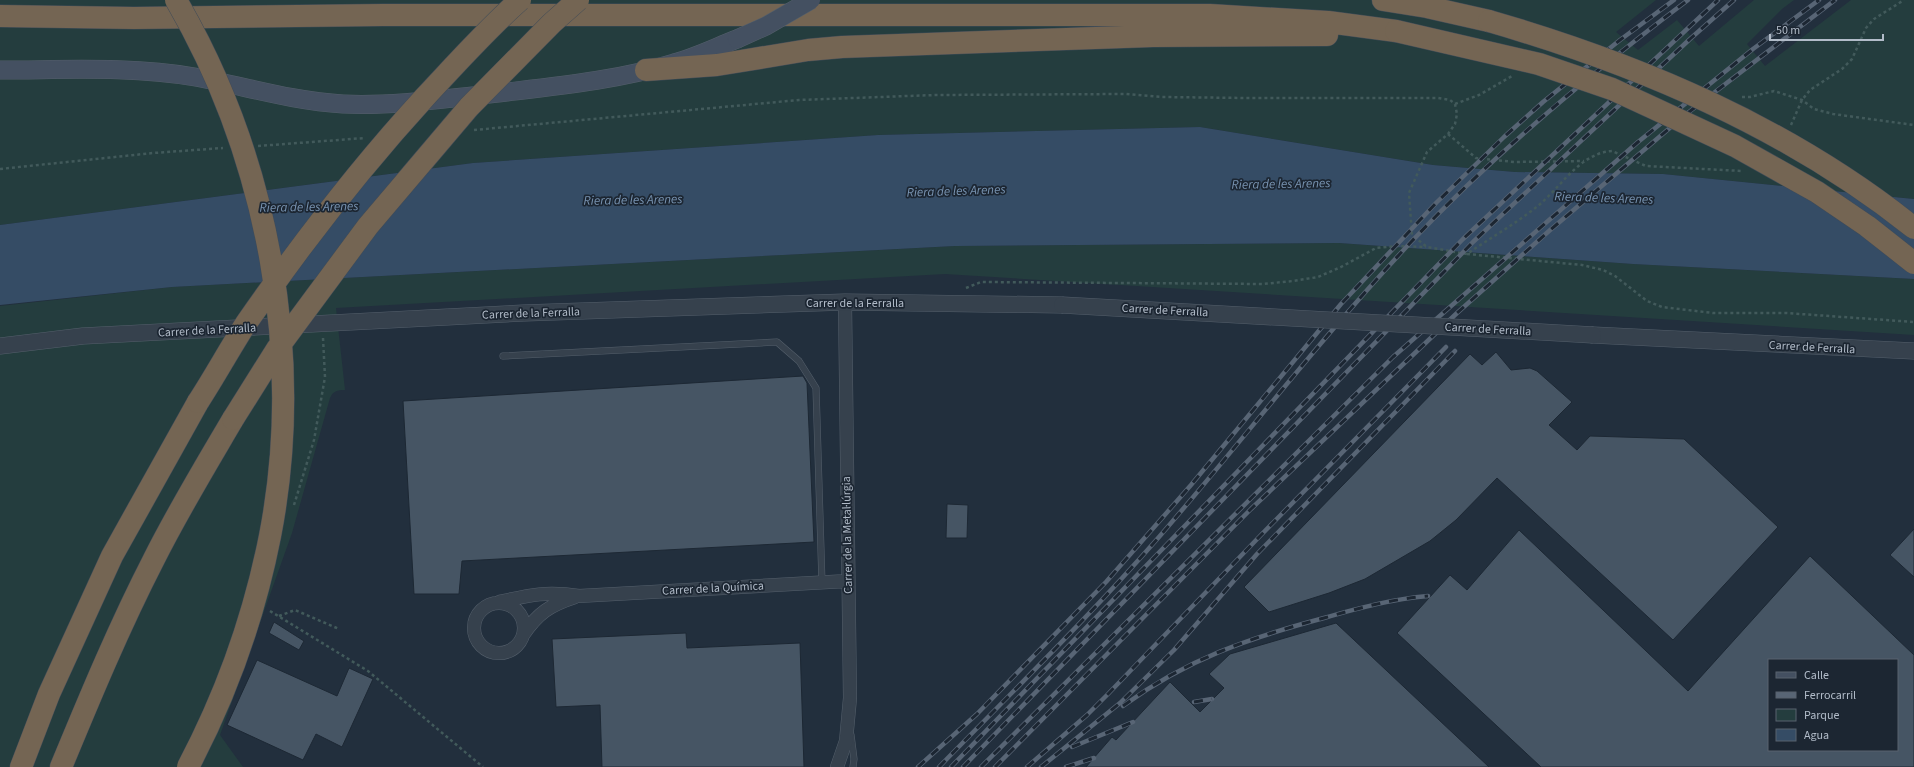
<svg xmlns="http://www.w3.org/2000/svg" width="1914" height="767" viewBox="0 0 1914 767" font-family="'Source Sans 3',sans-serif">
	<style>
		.green { fill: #243d3e }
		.water { fill: #354c65 }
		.building { fill: #465564; stroke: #1d2834; fill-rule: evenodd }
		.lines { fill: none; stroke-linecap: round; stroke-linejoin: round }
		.service-casing { stroke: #545f6b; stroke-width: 7 }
		.minor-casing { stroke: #545f6b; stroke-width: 14 }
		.tertiary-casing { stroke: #545f6b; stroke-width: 17 }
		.secondary-casing { stroke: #545f6b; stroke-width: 19 }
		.motorway-casing { stroke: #414c58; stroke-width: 23 }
		.path { stroke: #425a5b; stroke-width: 2.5; stroke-dasharray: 3 3; stroke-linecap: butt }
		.service { stroke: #36414d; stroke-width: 6 }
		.minor { stroke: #36414d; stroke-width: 13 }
		.tertiary { stroke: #36414d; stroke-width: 16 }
		.secondary { stroke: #445061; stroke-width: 18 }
		.motorway { stroke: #746553; stroke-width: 22 }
		.rail-casing { stroke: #586575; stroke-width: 4.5 }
		.rail { stroke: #1c2632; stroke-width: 3; stroke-dasharray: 9; stroke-linecap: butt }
		.tertiary-bridge-casing { stroke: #545f6b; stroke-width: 17; stroke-linecap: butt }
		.secondary-bridge-casing { stroke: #545f6b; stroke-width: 19; stroke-linecap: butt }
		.motorway-bridge-casing { stroke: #414c58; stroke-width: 23; stroke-linecap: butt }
		.tertiary-bridge { stroke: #36414d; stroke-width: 16 }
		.secondary-bridge { stroke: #445061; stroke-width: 18 }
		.motorway-bridge { stroke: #746553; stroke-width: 22 }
		.labels { text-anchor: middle; stroke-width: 3.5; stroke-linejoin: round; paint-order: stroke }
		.street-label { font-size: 12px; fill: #b2bcc9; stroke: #1c2632 }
		.water-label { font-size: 13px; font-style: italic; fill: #7994b2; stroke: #1c2632 }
	</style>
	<rect width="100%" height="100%" fill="#222f3d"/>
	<path class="green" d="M 0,0 L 1656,0 L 1616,32 L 1638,50 L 1677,20 L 1699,46 L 1754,0 L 1794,0 L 1782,9 L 1747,44 L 1765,66 L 1851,0 L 1914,0 L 1914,199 L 1663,174 L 1515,172 L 1433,165 L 1200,127 L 878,135 L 473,163 L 0,225 Z
		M 1339,243 L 1633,264 L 1914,279 L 1914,335 L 945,274 L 336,308 L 345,390 C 337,390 333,391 330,398 L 292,533 L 220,735 L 243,767 L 0,767 L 0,306 L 172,287 L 955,246 Z"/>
	<path class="water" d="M 1200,127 L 1433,165 L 1515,172 L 1663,174 L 1914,199 L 1914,279 L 1633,264 L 1339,243 L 955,246 L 172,287 L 0,305 L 0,225 L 473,163 L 878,135 Z"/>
	<path class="building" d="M 1496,352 L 1511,370 L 1530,368 L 1537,371 L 1572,402 L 1549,425 L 1577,450 L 1590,436 L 1684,439 L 1778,527 L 1673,640 L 1497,478 L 1456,520 L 1430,541 L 1365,579 L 1329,593 L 1269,612 L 1244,587 L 1470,354 L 1482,365 Z
		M 803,376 L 807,383 L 814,542 L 462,561 L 459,594 L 414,594 L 403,401 Z
		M 947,504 L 968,505 L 967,538 L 946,538 Z
		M 1914,529 L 1914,577 L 1890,555 Z
		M 1519,530 L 1688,691 L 1810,556 L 1914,655 L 1914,767 L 1541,767 L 1397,633 L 1450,575 L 1467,590 ZM 1769,660 L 1897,660 L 1897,750 L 1769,750 Z
		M 274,622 L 304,641 L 299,650 L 269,633 Z
		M 1336,623 L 1489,767 L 1086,767 L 1112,737 L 1116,740 L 1170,682 L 1200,712 L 1224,688 L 1209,674 L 1230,654 Z
		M 686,633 L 687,648 L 800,643 L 804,767 L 602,767 L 600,705 L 556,707 L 552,639 Z
		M 257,660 L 337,696 L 349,668 L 373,679 L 342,747 L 316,734 L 303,760 L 227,725 Z"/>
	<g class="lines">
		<g class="service-casing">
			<path id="service" d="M 503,356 L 777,342 L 799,361 L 816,388 L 822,583
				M 851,735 L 854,759 L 853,767"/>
		</g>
		<g class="minor-casing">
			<path id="minor" d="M 499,602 C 530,595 546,591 579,596 L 847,581
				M474 628a25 25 0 1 1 50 0a25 25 0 1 1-50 0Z
				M 523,635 C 538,613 550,605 575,597
				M 837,767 L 846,741 L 850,698 L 845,302"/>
		</g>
		<g class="tertiary-casing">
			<path id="tertiary" d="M 1593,335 L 1914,351
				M 0,346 L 83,336 L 524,313 L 845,302 L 1062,305"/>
		</g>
		<g class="secondary-casing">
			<path id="secondary" d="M 0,70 C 65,70 130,66 195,77 C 244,86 292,101 343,104 C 389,106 436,100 482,95 C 546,87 612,82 674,63 C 696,57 716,47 737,39"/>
		</g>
		<g class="motorway-casing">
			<path id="motorway" d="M 1383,0 L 1427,7 L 1489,21
				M 0,16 L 134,18 L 383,15 L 1210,15 L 1328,22 L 1396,31
				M 646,70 L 717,65 L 808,50 L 842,47 L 1153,36 L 1327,35
				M 21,767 L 49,694 L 112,556 L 198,402
				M 61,767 C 90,697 119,627 154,559 C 178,511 206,465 233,419"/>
		</g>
		<path class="path" d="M 1742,97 L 1750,97 L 1774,91 L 1802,100 L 1814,109 L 1833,114 L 1914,125
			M 1455,104 L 1479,95 L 1512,76
			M 1791,125 L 1802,100 L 1810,90 L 1842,69 L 1852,59 L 1866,28 L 1874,19 L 1904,0
			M 474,130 L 799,100 L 935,95 L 1126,94 L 1162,97 L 1246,98 L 1438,98 L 1450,100 L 1455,104 L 1457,114 L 1455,124 L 1448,134 L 1427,152 L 1409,193 L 1412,235 L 1427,247 L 1467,254 C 1490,238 1517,223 1539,205 C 1561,187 1580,153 1612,151 L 1646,166 L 1742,171
			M 1448,134 L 1476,158 L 1514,162 L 1584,161
			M 258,146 L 365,138
			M 0,169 L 153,153 L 223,148
			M 1467,254 L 1582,265 L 1603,270 L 1615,276 L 1647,301 L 1662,307 L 1713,313 L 1786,313 L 1914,322
			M 966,288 L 981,282 L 1263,284 L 1293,281 L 1318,277 L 1341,267 L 1376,248 L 1397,246 L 1426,247
			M 294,505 L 314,440 L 325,377 L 323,338
			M 270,611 L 368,671 L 483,767
			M 279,616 L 295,610 L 339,629"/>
		<use href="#service" class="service"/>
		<use href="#minor" class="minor"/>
		<use href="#tertiary" class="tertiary"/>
		<use href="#secondary" class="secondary"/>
		<use href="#motorway" class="motorway"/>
		<g class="rail-casing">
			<path id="rail" d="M 1194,702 L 1212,699
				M 1123,706 C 1187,659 1249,638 1324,618 C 1359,608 1392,599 1428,596
				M 1072,747 L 1133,722
				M 918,767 L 977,714 L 1106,582 L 1191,485 L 1341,304 L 1437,202 L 1504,137 L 1543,102 L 1620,40 L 1674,0
				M 939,767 C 1013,691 1089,617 1159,537 C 1244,439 1323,335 1412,241 C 1496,152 1590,74 1688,0
				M 951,767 L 1463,239 L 1718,0
				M 963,767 L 1473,242 L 1690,39 L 1734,0
				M 981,767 L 1393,357 L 1638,142 L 1753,49 L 1819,0
				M 995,767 L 1251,509 L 1457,313 L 1549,231 L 1685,115 L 1835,0
				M 1027,767 L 1087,715 L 1108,694 L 1261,535 L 1446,347
				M 1041,767 L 1120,703 L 1174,650 L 1257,554 L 1455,351
				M 1066,767 L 1094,758"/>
		</g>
		<use href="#rail" class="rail"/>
		<g class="tertiary-bridge-casing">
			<path id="tertiary-bridge" d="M 1062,305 L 1593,335"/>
		</g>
		<g class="secondary-bridge-casing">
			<path id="secondary-bridge" d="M 737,39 L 766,26 L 811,0"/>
		</g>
		<g class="motorway-bridge-casing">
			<path id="motorway-bridge" d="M 176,0 C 268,158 305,356 270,536 C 254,617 226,695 188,767
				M 1489,21 C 1641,65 1789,128 1914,228
				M 1396,31 L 1539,64 L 1612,89 L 1651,107 L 1735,146 L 1817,192 L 1867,226 L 1914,263
				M 198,402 C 215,376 230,348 247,322 C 302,243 360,168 425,97 C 456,64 486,30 520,0
				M 233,419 L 277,349 L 368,226 L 469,107 L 552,23 L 578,0"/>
		</g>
		<use href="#tertiary-bridge" class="tertiary-bridge"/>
		<use href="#secondary-bridge" class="secondary-bridge"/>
		<use href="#motorway-bridge" class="motorway-bridge"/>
	</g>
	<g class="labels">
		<g class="street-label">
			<text x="855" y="307">Carrer de la Ferralla</text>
			<text transform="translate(1165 310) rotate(3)" y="4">Carrer de Ferralla</text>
			<text transform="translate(531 313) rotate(-2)" y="4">Carrer de la Ferralla</text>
			<text transform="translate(1488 329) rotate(3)" y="4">Carrer de Ferralla</text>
			<text transform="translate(207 330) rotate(-3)" y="4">Carrer de la Ferralla</text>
			<text transform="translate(1812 347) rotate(3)" y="4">Carrer de Ferralla</text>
			<text transform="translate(847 535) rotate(-91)" y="4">Carrer de la Metal·lúrgia</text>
			<text transform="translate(713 588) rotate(-3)" y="4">Carrer de la Química</text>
		</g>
		<g class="water-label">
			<text transform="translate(1281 183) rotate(-1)" y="5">Riera de les Arenes</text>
			<text transform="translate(956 190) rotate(-2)" y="5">Riera de les Arenes</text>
			<text transform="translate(1604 197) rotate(2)" y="5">Riera de les Arenes</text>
			<text transform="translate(633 199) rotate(-1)" y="5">Riera de les Arenes</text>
			<text transform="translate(309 206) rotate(-1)" y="5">Riera de les Arenes</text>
		</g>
	</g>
	<rect x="1768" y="659" width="130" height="92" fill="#1c2632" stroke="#58626e"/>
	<rect x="1776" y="672" width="20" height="6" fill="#445061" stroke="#58626e"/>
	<text x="1804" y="679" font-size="12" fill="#b2bcc9">Calle</text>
	<rect x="1776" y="692" width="20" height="6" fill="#586575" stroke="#58626e"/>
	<text x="1804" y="699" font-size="12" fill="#b2bcc9">Ferrocarril</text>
	<rect x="1776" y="709" width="20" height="12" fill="#243d3e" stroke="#58626e"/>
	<text x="1804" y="719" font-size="12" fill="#b2bcc9">Parque</text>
	<rect x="1776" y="729" width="20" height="12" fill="#354c65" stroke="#58626e"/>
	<text x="1804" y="739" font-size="12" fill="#b2bcc9">Agua</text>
	<path d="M1770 34v6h113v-6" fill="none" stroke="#b2bcc9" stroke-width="2"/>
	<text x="1776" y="34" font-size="12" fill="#b2bcc9" stroke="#1c2632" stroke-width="3" paint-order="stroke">50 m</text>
</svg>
